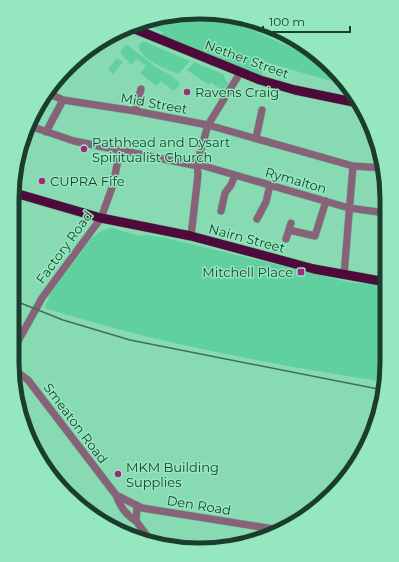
<svg xmlns="http://www.w3.org/2000/svg" width="399" height="562" viewBox="0 0 399 562" font-family="Montserrat,sans-serif">
	<style>
		.green { fill: #5fd09e }
		.lines { fill: none; stroke-linecap: round; stroke-linejoin: round }
		.minor-casing { stroke: #70b795; stroke-width: 8 }
		.major-casing { stroke: #70b795; stroke-width: 10 }
		.minor { stroke: #876279; stroke-width: 7 }
		.major { stroke: #4d0a3a; stroke-width: 9 }
		.rail { stroke: #3e7058; stroke-width: 1.5 }
		.poi-dot { fill: #a22980; stroke: #95e7bf; stroke-width: 1.5 }
		.labels { text-anchor: middle; stroke-width: 3; stroke-linejoin: round; paint-order: stroke }
		.street-label { font-size: 13px; fill: #1a3d2d; stroke: #95e7bf }
		.poi-label { font-size: 13px; fill: #1a3d2d; stroke: #95e7bf; text-anchor: start }
		.rim { fill: none; stroke: #1a3d2d; stroke-width: 5 }
	</style>
	<rect width="100%" height="100%" fill="#88dab2"/>
	<path class="green" d="M 212,12 L 305,54 L 306,50 L 248,28 L 231,17 L 283,31 L 335,71 L 331,81 L 265,62 L 262,76 L 163,36 L 162,32 L 142,22 Z
		M 143,41 L 190,61 L 178,74 C 164,68 144,62 138,46 Z
		M 126,44 L 157,68 L 169,74 L 180,83 L 174,91 L 161,81 L 156,86 L 140,73 L 146,66 L 137,59 L 131,65 L 120,52 Z
		M 117,58 L 123,62 L 113,74 L 108,70 Z
		M 194,62 L 223,74 L 228,84 L 222,91 L 211,82 L 209,85 L 187,70 Z
		M 112,228 L 139,236 L 146,235 L 166,238 L 348,282 L 386,286 L 387,375 L 385,382 C 299,369 213,353 129,332 C 101,325 73,316 45,308 L 50,294 L 92,238 L 101,231 Z"/>
	<g class="lines">
		<g class="minor-casing">
			<path id="minor" d="M 48,93 L 63,100 L 135,111 L 208,125 L 353,166 L 384,168
				M 135,111 L 141,89
				M 30,126 L 74,141 L 193,165 L 197,164 L 349,208 L 386,213
				M 46,132 L 63,100
				M 256,138 L 262,110
				M 197,164 L 208,125 L 240,73
				M 221,211 L 225,193 L 231,185 L 235,175
				M 257,219 L 266,202 L 270,185
				M 289,230 L 315,236 L 326,201
				M 191,236 L 198,175 L 197,164
				M 286,239 L 291,223
				M 344,275 L 353,166
				M 12,352 L 42,298 L 101,218 L 113,185 L 120,150
				M 13,369 L 28,380 L 116,495 L 142,508 L 280,530
				M 33,442 L 35,447
				M 116,495 C 120,507 126,515 136,521
				M 137,507 L 136,521 L 151,541"/>
		</g>
		<g class="major-casing">
			<path id="major" d="M 130,27 L 260,80 L 295,90 L 358,103
				M 15,193 L 101,218 L 191,236 L 314,269 L 386,282"/>
		</g>
		<use href="#minor" class="minor"/>
		<use href="#major" class="major"/>
		<path class="rail" d="M 13,300 L 63,320 L 130,340 L 383,390"/>
	</g>
	<g class="poi-dot">
		<circle cx="187" cy="92" r="4"/>
		<circle cx="84" cy="149" r="4"/>
		<circle cx="42" cy="181" r="4"/>
		<rect x="297" y="268" width="8" height="8" rx="2"/>
		<circle cx="118" cy="474" r="4"/>
	</g>
	<g class="labels">
		<g class="street-label">
			<text transform="translate(247 59) rotate(20)" y="5">Nether Street</text>
			<text transform="translate(154 103) rotate(10)" y="5">Mid Street</text>
			<text transform="translate(296 180) rotate(16)" y="5">Rymalton</text>
			<text transform="translate(247 238) rotate(15)" y="5">Nairn Street</text>
			<text transform="translate(64 247) rotate(-54)" y="5">Factory Road</text>
			<text transform="translate(76 423) rotate(53)" y="5">Smeaton Road</text>
			<text transform="translate(199 505) rotate(9)" y="5">Den Road</text>
		</g>
		<g class="poi-label">
			<text x="195" y="97">Ravens Craig</text>
			<text x="92" y="147">Pathhead and Dysart<tspan x="92" dy="15">Spiritualist Church</tspan></text>
			<text x="50" y="186">CUPRA Fife</text>
			<text x="293" y="277" text-anchor="end">Mitchell Place</text>
			<text x="126" y="472">MKM Building<tspan x="126" dy="15">Supplies</tspan></text>
		</g>
	</g>
	<path d="M0 0H399V562H0ZM199 19H200A180 180 0 0 1 380 199V363A180 180 0 0 1 200 543H199A180 180 0 0 1 19 363V199A180 180 0 0 1 199 19Z" fill="#95e7bf" fill-rule="evenodd"/>
	<path class="rim" d="M199 19H200A180 180 0 0 1 380 199V363A180 180 0 0 1 200 543H199A180 180 0 0 1 19 363V199A180 180 0 0 1 199 19Z"/>
	<path d="M263 26v6h87v-6" fill="none" stroke="#1a3d2d" stroke-width="2"/>
	<text x="269" y="26" font-size="12" fill="#1a3d2d" stroke="#95e7bf" stroke-width="3" paint-order="stroke">100 m</text>
</svg>
